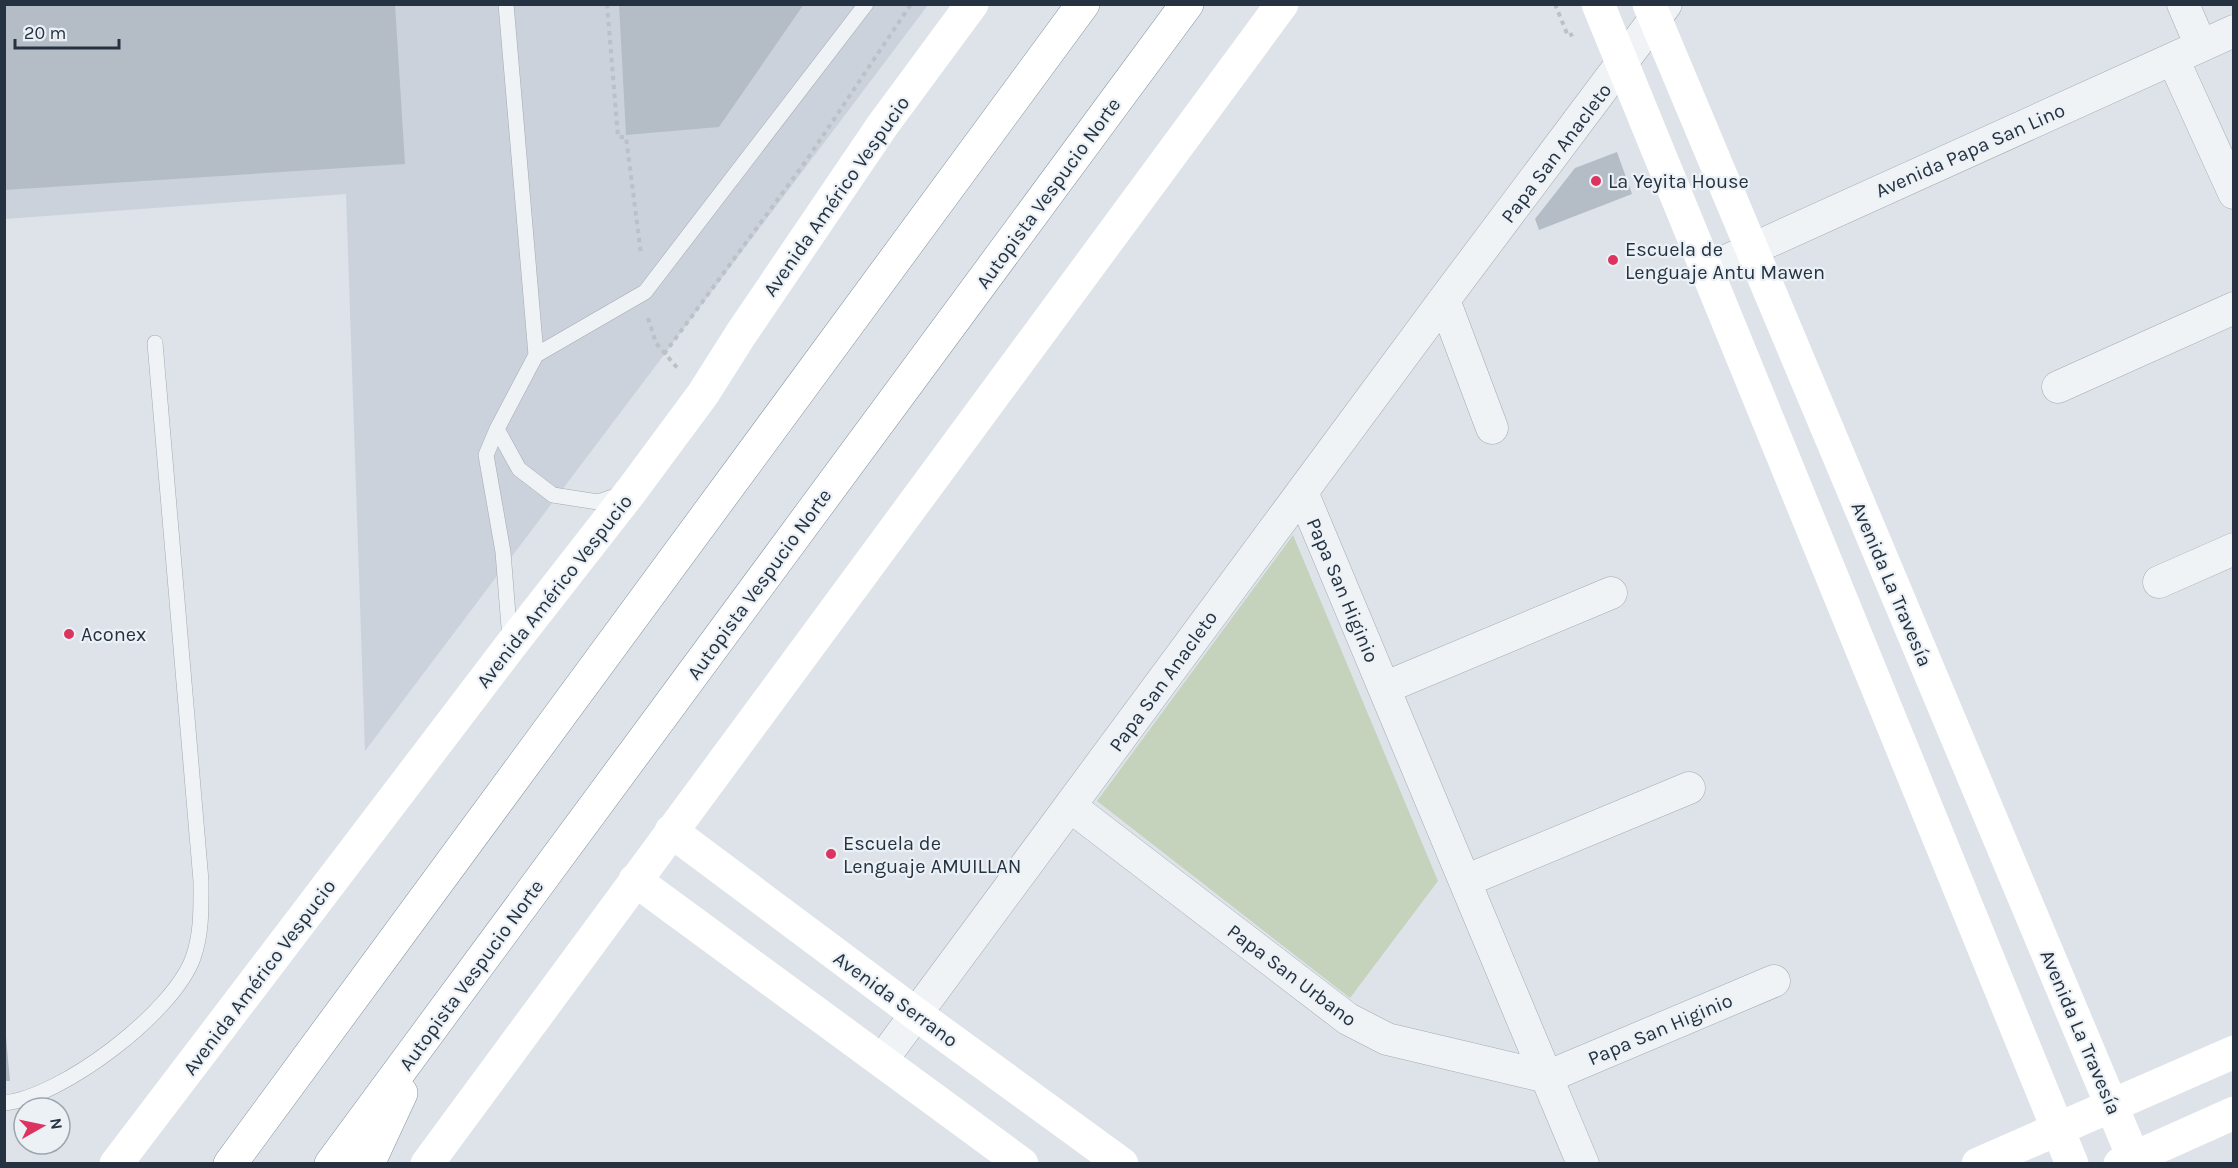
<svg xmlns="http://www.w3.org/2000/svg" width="2238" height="1168" viewBox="0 0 2238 1168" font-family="Karla,sans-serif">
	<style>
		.built { fill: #cbd2db }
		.green { fill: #c5d3bd }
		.building { fill: #b4bcc6 }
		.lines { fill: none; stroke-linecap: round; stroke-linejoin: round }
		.lane-casing { stroke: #a2aab3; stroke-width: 16 }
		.street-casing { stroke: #a2aab3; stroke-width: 33 }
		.highway-casing { stroke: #8392a1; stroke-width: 34 }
		.path { stroke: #bbc1c7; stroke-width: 4; stroke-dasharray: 4.5 4.5; stroke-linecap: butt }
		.lane { stroke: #f0f3f6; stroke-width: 15 }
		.street { stroke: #f0f3f6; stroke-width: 32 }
		.secondary { stroke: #fff; stroke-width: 33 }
		.highway { stroke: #fff; stroke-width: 33 }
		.poi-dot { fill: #dc345e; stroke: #ecf1f6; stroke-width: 2 }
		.labels { text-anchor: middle; stroke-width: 4.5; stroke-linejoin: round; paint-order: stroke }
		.street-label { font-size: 20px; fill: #253241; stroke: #ecf1f6 }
		.poi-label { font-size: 20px; fill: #253241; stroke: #ecf1f6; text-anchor: start }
	</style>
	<rect width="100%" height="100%" fill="#dde3e9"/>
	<path class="built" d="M 5,5 L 928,5 L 365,751 L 346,194 L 5,219 Z"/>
	<path class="green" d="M 1293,535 L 1438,881 L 1350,998 L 1097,801 Z"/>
	<path class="building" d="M 4,4 L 395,4 L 405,164 L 4,190 Z
		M 619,4 L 804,4 L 719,127 L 626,135 Z
		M 1617,152 L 1632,194 L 1539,230 L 1535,219 L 1575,168 Z
		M 6,1037 L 10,1081 L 4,1081 L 4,1038 Z"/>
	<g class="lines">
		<g class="lane-casing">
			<path id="lane" d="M 506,4 L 536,355 L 497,429 L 486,455 L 503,552 L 510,640
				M 536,355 L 645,292 L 866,4
				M 497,429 L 519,469 L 553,495 L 598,502 L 621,494
				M 4,1103 C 62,1097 173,1013 193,958 C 202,933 201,907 201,881 L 155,343"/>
		</g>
		<g class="street-casing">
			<path id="street" d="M 2183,4 L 2201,46
				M 2173,59 L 2234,193
				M 1706,270 L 2234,31
				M 1444,300 L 1492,428
				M 2058,387 L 2234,308
				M 1302,492 L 1583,1164
				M 2159,582 L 2234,549
				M 1384,688 L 1611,593
				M 1070,806 L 1348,1019 L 1387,1039 L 1547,1077 L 1774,981
				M 1465,881 L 1689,788
				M 882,1060 L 1444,300 L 1666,4"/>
		</g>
		<g class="highway-casing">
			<path id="highway" d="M 230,1164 L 1083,4
				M 331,1164 L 1187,4
				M 368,1164 L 401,1093"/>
		</g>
		<path class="path" d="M 607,4 L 618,137 L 626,137 L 641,254
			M 1555,4 L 1568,36 L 1573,34
			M 648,318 L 656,343 L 679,370
			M 664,354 L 806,161 L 911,4"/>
		<use href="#lane" class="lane"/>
		<use href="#street" class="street"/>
		<path class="secondary" d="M 1598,4 L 2072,1164
			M 1649,4 L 2136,1164
			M 671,831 L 916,1014 L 1122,1164
			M 635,880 L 1022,1164
			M 116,1164 L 511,645 L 632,490 L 703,394 L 741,334 L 882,126 L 972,4
			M 427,1164 L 1282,4
			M 1978,1164 L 2234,1052
			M 2120,1164 L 2234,1113"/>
		<use href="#highway" class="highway"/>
	</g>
	<g class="poi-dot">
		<circle cx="1596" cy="181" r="6"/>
		<circle cx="1613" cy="260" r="6"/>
		<circle cx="69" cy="634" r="6"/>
		<circle cx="831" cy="854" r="6"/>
	</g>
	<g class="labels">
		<g class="street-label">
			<text transform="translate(1970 150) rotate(-24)" y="7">Avenida Papa San Lino</text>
			<text transform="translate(1556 153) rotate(-53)" y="7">Papa San Anacleto</text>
			<text transform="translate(1048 193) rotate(-54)" y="7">Autopista Vespucio Norte</text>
			<text transform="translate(836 196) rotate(-55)" y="7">Avenida Américo Vespucio</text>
			<text transform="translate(759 584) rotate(-54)" y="7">Autopista Vespucio Norte</text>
			<text transform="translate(1892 584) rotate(67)" y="7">Avenida La Travesía</text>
			<text transform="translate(1343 590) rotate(67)" y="7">Papa San Higinio</text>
			<text transform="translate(554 591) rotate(-52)" y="7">Avenida Américo Vespucio</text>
			<text transform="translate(1163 681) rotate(-54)" y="7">Papa San Anacleto</text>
			<text transform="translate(471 975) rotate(-54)" y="7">Autopista Vespucio Norte</text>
			<text transform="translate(1292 975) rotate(37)" y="7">Papa San Urbano</text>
			<text transform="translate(259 977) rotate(-53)" y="7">Avenida Américo Vespucio</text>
			<text transform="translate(896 999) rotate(36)" y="7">Avenida Serrano</text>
			<text transform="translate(1660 1029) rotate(-23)" y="7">Papa San Higinio</text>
			<text transform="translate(2081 1032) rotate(67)" y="7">Avenida La Travesía</text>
		</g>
		<g class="poi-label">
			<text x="1608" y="188">La Yeyita House</text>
			<text x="1625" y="256">Escuela de<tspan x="1625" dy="23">Lenguaje Antu Mawen</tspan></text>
			<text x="81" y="641">Aconex</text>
			<text x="843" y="850">Escuela de<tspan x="843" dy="23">Lenguaje AMUILLAN</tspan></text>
		</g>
	</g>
	<rect width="2238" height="1168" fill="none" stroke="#253241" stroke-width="12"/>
	<g transform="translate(42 1126) rotate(81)"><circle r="28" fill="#ecf1f6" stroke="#9ca5ae" stroke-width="1.5"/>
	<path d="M0-4.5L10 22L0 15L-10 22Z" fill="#dc345e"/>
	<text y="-9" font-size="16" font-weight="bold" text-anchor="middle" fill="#253241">N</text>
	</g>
	<path d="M15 39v9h104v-9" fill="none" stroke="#253241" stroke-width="3"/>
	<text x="24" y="39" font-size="18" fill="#253241" stroke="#ecf1f6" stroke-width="4.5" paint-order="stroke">20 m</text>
</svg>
